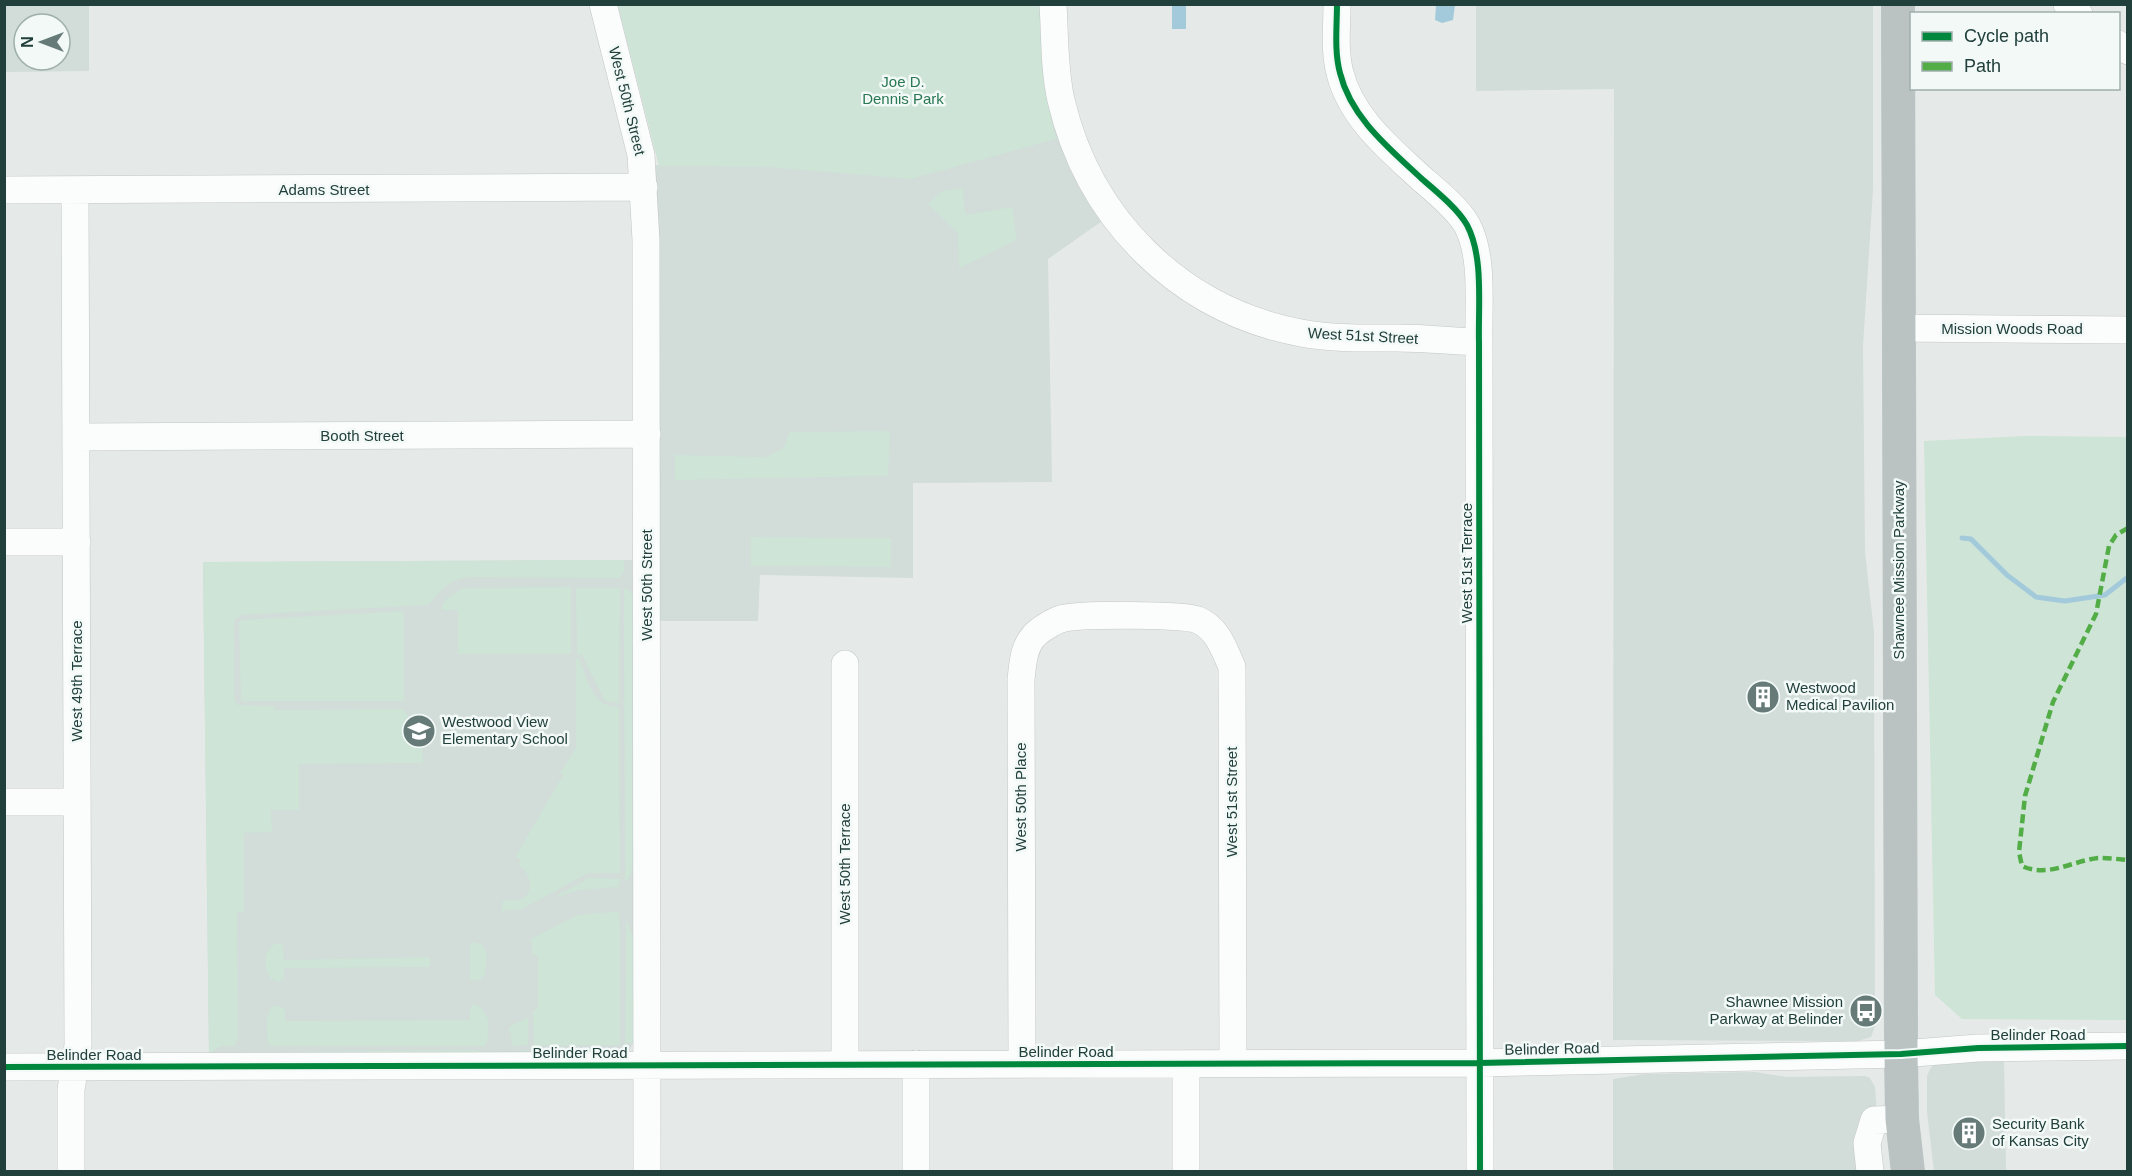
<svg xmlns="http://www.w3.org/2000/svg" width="2132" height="1176" viewBox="0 0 2132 1176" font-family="Arial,sans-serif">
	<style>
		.built { fill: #d2dcd9; fill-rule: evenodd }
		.green { fill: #cde4d7 }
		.water { fill: #a3cada }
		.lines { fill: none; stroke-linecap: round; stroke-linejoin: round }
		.stream { stroke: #a3cada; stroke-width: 5 }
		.minor-casing { stroke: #c2c7c5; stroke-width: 28 }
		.highway-casing { stroke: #bcc6c5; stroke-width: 34 }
		.minor { stroke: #fbfcfc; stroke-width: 27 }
		.highway { stroke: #bac3c2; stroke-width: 33 }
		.quiet { stroke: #52ad46; stroke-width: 4.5; stroke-dasharray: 9 4.5; stroke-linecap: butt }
		.cycleway-casing { stroke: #f2f9f7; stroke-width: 10 }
		.cycleway { stroke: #00873e; stroke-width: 6 }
		.labels { text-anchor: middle; stroke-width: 5; stroke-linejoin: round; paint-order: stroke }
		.park-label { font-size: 15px; fill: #297753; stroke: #f2f9f7 }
		.street-label { font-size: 15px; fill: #213f3b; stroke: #f2f9f7 }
		.poi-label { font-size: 15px; fill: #213f3b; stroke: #f2f9f7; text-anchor: start }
	</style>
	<rect width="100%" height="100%" fill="#e5eae8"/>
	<path class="built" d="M 4,5 L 89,5 L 89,71 L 5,72 ZM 24,24 L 60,24 L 60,60 L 24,60 Z
		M 618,5 L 1041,5 L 1044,86 L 1064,140 L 1105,219 L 1048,259 L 1052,482 L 913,483 L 913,578 L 760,575 L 758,621 L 651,621 L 648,166 L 659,165 Z
		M 1476,5 L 1873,5 L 1873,190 L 1863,346 L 1865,552 L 1874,632 L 1875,1026 L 1871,1037 L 1858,1041 L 1613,1040 L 1614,89 L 1476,91 Z
		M 633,560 L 633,1043 L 628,1054 L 209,1059 L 203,562 Z
		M 2004,1055 L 2006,1171 L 1934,1171 L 1927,1112 L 1927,1076 L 1930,1069 L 1934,1064 Z
		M 1755,1072 L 1787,1077 L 1865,1076 L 1870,1078 L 1875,1087 L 1881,1171 L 1613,1172 L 1613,1079 L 1645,1074 Z"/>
	<path class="green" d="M 618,5 L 1041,5 L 1044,86 L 1056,139 L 911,179 L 767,167 L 659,166 Z
		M 963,188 L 965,215 L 1012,207 L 1017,240 L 959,268 L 958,233 L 928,204 L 942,191 Z
		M 890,431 L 888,476 L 675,480 L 675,455 L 765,457 L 784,448 L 789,432 Z
		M 2025,436 L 2127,437 L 2127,1020 L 1962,1019 L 1935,995 L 1924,441 Z
		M 751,537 L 891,538 L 891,567 L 751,566 Z
		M 624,560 L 624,571 L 620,578 L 467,577 C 449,580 439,592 428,605 L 244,615 L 236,618 L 234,624 L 234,698 L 237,705 L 274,706 L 275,710 L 403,709 L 422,736 L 423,763 L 299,764 L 299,810 L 271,810 L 272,832 L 244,833 L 244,912 L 237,912 L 238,1038 L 235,1046 L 220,1046 L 214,1051 L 209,1053 L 203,562 Z
		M 571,587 L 571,654 L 458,654 L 458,610 L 442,610 L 442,605 L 446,599 L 463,588 Z
		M 576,588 L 620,588 L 619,703 L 608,702 L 604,699 L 582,655 L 577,654 Z
		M 624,588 L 630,591 L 633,596 L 633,866 L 630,876 L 625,883 Z
		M 404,611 L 404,701 L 241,701 L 239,623 L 241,620 Z
		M 576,659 L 579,659 C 589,681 591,707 619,707 L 620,873 L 588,873 L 522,909 L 502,911 L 502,903 L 505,899 C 531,908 539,878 518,865 L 521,860 L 516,856 L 563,775 L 560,773 L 576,748 Z
		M 589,878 L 620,879 L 619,887 L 579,890 L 559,897 L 558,895 Z
		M 611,912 L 619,913 L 620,927 L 620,1045 L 534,1046 L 533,1010 L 538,1009 L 538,955 L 533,954 L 531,939 L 577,915 Z
		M 626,918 L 633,936 L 633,1043 L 625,1043 Z
		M 473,942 L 483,945 L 487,955 L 485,975 L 479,980 L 471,981 L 470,978 L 470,945 Z
		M 277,943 L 283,945 L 284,960 L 430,957 L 430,967 L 284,968 L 284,979 L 279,982 L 271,979 C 262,967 263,949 277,943 Z
		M 473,1004 C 491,1008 491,1032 485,1046 L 270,1046 L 268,1042 C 266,1032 264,992 285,1010 L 285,1021 L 470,1020 L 470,1009 Z
		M 528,1017 L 528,1045 L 513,1046 L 509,1027 Z
		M 475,1050 L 480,1051 L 473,1055 L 279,1056 L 273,1052 Z
		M 624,1050 L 625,1056 L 523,1055 L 517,1051 Z"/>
	<path class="water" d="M 1172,5 L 1186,5 L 1186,29 L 1172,29 Z
		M 1436,5 L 1455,5 L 1453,20 L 1442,23 L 1435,20 Z"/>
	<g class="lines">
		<path class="stream" d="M 1962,538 L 1971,539 L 2007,575 L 2036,597 L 2065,601 L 2105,595 L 2128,577"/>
		<g class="minor-casing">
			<path id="minor" d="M 603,4 L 641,155 L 646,240 L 647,1172
				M 1053,4 C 1055,36 1054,69 1061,100 C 1089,220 1180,310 1301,333 C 1333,339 1365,338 1397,338 C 1424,338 1451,341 1479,342
				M 1337,4 C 1337,26 1334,51 1340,73 C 1351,118 1390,149 1422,179 C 1436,191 1458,209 1467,225 C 1484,257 1478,306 1479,342 L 1480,1172
				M 2067,4 L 2079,14
				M 2118,44 L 2128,51
				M 4,190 L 644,187
				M 1897,328 L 2128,330
				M 77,437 L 647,434
				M 4,542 L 77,542
				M 845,664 L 845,1064
				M 4,802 L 77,802
				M 1022,1063 L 1021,679 C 1023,664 1023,648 1034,636 C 1039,630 1054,621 1061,619 C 1077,614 1184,614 1198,620 C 1218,629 1224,649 1232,667 L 1233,1063
				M 4,1067 L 1479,1063 L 1901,1054 L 1978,1048 L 2128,1046
				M 71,1172 L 71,1090 L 78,1045 L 75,191
				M 916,1172 L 916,1064
				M 1186,1172 L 1186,1064
				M 1870,1172 L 1867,1143 L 1874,1120 L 1902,1119"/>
		</g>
		<g class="highway-casing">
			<path id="highway" d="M 1898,4 L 1901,1054 L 1902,1119 L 1908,1172"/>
		</g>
		<use href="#minor" class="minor"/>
		<use href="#highway" class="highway"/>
		<path class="quiet" d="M 2128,528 L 2116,535 L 2109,546 L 2096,614 L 2053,702 L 2025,796 L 2019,852 L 2022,866 C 2048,878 2072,861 2098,858 C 2108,858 2118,859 2128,860"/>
		<g class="cycleway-casing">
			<path id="cycleway" d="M 1337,4 C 1337,26 1334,51 1340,73 C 1351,118 1390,149 1422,179 C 1436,191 1458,209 1467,225 C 1484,257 1478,306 1479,342 L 1480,1172
				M 4,1067 L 1479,1063 L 1901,1054 L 1978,1048 L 2128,1046"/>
		</g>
		<use href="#cycleway" class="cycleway"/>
	</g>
	<defs>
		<g id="building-disc" transform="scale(1.725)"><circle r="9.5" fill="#667b78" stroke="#f2f9f7"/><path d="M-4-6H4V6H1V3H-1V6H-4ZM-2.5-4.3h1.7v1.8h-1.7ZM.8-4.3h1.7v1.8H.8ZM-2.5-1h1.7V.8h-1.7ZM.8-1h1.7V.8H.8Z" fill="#fff"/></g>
		<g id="school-disc" transform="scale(1.725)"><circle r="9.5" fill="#667b78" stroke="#f2f9f7"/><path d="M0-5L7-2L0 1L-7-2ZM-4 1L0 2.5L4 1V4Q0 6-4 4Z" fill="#fff"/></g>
		<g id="bus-disc" transform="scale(1.725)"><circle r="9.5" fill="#667b78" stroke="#f2f9f7"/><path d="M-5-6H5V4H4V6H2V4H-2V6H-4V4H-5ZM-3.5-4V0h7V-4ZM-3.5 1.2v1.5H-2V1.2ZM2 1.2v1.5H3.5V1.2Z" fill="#fff"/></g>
	</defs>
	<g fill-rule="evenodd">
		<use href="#building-disc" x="1763" y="697"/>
		<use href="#school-disc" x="419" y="731"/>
		<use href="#bus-disc" x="1866" y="1011"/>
		<use href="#building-disc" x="1969" y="1133"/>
	</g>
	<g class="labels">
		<g class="park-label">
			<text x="903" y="87">Joe D.<tspan x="903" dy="17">Dennis Park</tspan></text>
		</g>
		<g class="street-label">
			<text transform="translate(627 101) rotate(76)" y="5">West 50th Street</text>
			<text x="324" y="195">Adams Street</text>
			<text x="2012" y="334">Mission Woods Road</text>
			<text transform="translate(1363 336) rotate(3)" y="5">West 51st Street</text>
			<text x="362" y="441">Booth Street</text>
			<text transform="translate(1467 563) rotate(-90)" y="5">West 51st Terrace</text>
			<text transform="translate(1899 570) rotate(-90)" y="5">Shawnee Mission Parkway</text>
			<text transform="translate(647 585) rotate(-90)" y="5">West 50th Street</text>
			<text transform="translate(77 681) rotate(-90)" y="5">West 49th Terrace</text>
			<text transform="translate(1021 797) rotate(-90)" y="5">West 50th Place</text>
			<text transform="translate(1232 802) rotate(-90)" y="5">West 51st Street</text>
			<text transform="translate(845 864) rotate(-90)" y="5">West 50th Terrace</text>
			<text x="2038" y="1040">Belinder Road</text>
			<text transform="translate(1552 1049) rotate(-1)" y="5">Belinder Road</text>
			<text x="1066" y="1057">Belinder Road</text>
			<text x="580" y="1058">Belinder Road</text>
			<text x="94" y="1060">Belinder Road</text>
		</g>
		<g class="poi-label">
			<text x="1786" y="693">Westwood<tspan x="1786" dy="17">Medical Pavilion</tspan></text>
			<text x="442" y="727">Westwood View<tspan x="442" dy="17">Elementary School</tspan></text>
			<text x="1843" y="1007" text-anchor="end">Shawnee Mission<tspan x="1843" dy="17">Parkway at Belinder</tspan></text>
			<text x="1992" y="1129">Security Bank<tspan x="1992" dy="17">of Kansas City</tspan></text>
		</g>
	</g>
	<rect width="2132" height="1176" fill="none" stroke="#213f3b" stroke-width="12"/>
	<rect x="1910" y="12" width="210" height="78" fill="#f2f9f7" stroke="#9eafac" stroke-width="1.5"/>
	<rect x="1922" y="32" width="30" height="9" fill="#00873e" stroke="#9eafac" stroke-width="1.5"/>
	<text x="1964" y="42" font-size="18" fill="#213f3b">Cycle path</text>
	<rect x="1922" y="62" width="30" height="9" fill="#52ad46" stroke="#9eafac" stroke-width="1.5"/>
	<text x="1964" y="72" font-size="18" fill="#213f3b">Path</text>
	<g transform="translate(42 42) rotate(270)"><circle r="28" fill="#f2f9f7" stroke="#9eafac" stroke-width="1.5"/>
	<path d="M0-4.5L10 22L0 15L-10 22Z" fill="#667b78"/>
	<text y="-9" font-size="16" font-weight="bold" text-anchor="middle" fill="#213f3b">N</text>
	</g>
</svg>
